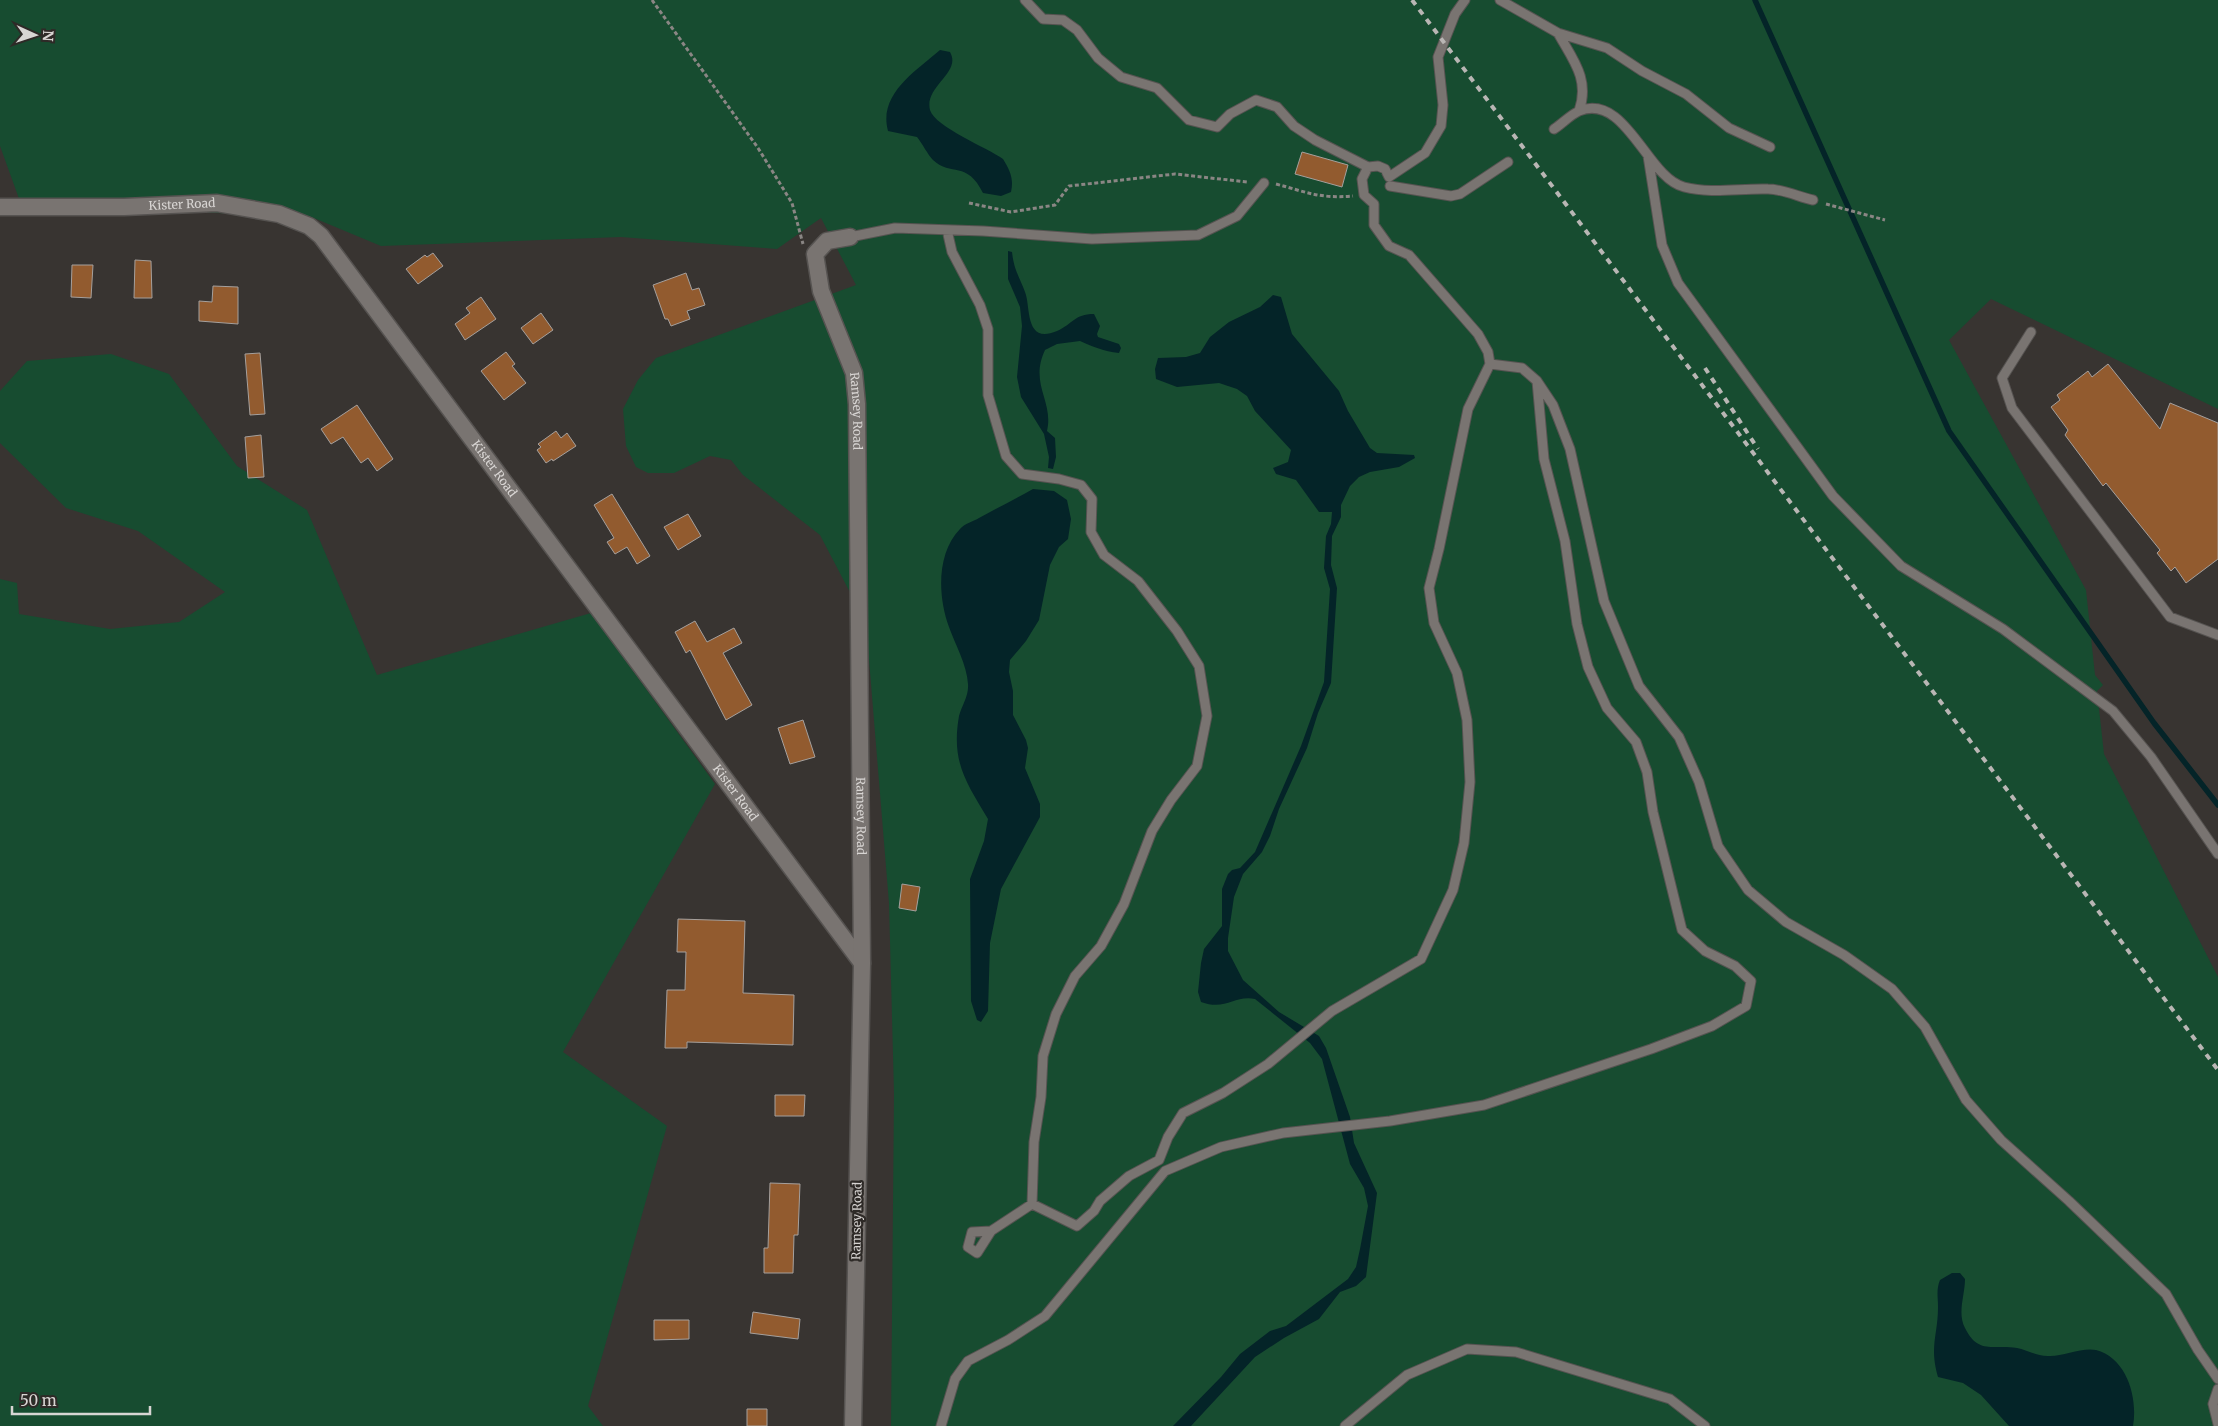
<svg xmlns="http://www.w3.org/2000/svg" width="2218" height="1426" viewBox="0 0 2218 1426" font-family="Merriweather,serif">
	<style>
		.green { fill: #174c30 }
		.water { fill: #042428 }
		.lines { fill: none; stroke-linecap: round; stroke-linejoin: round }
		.stream { stroke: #042428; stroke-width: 5.5 }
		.building { fill: #925b2f; stroke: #a5a09d }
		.lane-casing { stroke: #565351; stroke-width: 11 }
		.street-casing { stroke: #565351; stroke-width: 19 }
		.path { stroke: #8a8684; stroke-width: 3; stroke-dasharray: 4 2.5; stroke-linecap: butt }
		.lane { stroke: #797471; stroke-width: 9 }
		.street { stroke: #797471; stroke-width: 16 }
		.rail { stroke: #b9b6b4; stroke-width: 4; stroke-dasharray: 6 6; stroke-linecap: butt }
		.labels { text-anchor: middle; stroke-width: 4.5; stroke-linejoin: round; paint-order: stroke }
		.street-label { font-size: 12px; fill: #d8d5d3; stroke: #2e2a27 }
	</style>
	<rect width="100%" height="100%" fill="#383431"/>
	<path class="green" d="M 0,0 L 2218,0 L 2218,409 L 1991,299 L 1949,340 L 2086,590 L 2095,675 L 2103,685 L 2097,691 L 2104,754 L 2218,977 L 2218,1426 L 891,1426 L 894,1093 L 889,903 L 866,623 L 820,535 L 743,475 L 731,460 L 710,456 L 674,473 L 648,473 L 636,467 L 626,446 L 623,409 L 638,380 L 656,358 L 856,285 L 821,218 L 777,249 L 621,237 L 381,246 L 309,216 L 22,207 L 0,146 Z
		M 111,354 L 169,374 L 237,466 L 307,510 L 377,675 L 591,613 L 715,784 L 563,1052 L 667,1126 L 588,1406 L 603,1426 L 0,1426 L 0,579 L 17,583 L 19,614 L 110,629 L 179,622 L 225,592 L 138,531 L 66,508 L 0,443 L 0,391 L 27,361 Z"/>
	<path class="water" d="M 940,50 L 950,52 C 962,73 924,86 930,110 C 935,127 988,148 1003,159 C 1010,170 1014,179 1011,192 L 1001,196 L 983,193 C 967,160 951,177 933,160 C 928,155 922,143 917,137 L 888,131 C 878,94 916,71 940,50 Z
		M 1008,251 L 1012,252 C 1014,270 1019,276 1025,292 C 1031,306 1024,345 1057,331 C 1073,324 1074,314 1094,314 L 1100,326 L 1097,334 L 1098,337 L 1119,344 L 1121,348 L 1119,353 C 1103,351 1094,347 1080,341 L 1057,344 L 1045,350 C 1029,384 1054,401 1047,431 L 1055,438 L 1056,457 L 1053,469 L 1048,468 L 1049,457 L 1044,434 L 1021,397 L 1017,377 L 1022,326 L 1020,307 L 1008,279 Z
		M 1273,295 L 1281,297 L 1292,334 L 1339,391 L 1348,411 L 1370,448 L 1377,453 L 1414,455 L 1415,458 L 1399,467 L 1370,472 L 1359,477 L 1350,486 L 1341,505 L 1341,517 L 1332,536 L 1331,565 L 1337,588 L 1331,683 L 1318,713 L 1307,748 L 1279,809 L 1270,836 L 1262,852 L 1243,874 L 1234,897 L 1228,938 L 1228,951 L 1243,980 L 1279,1012 L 1319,1036 L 1326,1048 L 1350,1117 L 1354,1143 L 1377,1193 L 1366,1277 L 1356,1286 L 1340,1292 L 1319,1319 L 1284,1338 L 1255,1357 L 1191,1426 L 1173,1426 L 1221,1377 L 1240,1354 L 1270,1331 L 1286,1326 L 1348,1279 L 1356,1267 L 1360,1249 L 1368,1206 L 1364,1188 L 1350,1164 L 1322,1059 L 1310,1043 L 1255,999 C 1234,995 1226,1011 1201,1002 L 1198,992 L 1201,963 L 1204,949 L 1222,926 L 1222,889 L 1228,874 L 1232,870 L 1240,868 L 1255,852 L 1301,746 L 1324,682 L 1330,589 L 1324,568 L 1326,536 L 1331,524 L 1332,512 L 1319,512 L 1296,480 L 1276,474 L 1273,468 L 1288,462 L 1291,450 L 1255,411 L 1247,396 L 1237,389 L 1219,383 L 1177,387 L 1156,379 L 1155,369 L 1158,358 L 1186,357 L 1200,353 L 1210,337 L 1229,322 L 1260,307 Z
		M 1033,489 L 1054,491 L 1067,500 L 1071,519 L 1068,539 L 1059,547 L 1050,565 L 1039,620 L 1026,641 L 1010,660 L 1009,672 L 1013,691 L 1013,715 L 1026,740 L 1028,748 L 1025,768 L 1040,804 L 1040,817 L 1001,889 L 990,943 L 988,1011 L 981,1022 L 977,1020 L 971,1001 L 970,879 L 984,841 L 988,819 C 966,782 951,762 959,716 C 962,705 969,696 968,684 C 967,665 955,644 949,627 C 938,597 936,554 960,529 C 964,524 974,521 979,518 C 997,508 1015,499 1033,489 Z
		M 1952,1273 L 1960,1273 L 1965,1279 C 1965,1295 1957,1313 1965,1328 C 1978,1355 1994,1344 2017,1348 C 2028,1350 2038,1357 2050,1356 C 2064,1356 2083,1347 2096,1350 C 2127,1358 2138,1398 2133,1426 L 2009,1426 L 1981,1395 L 1963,1383 L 1938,1377 C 1929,1346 1938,1335 1938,1307 C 1938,1296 1936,1290 1940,1280 Z"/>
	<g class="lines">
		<path class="stream" d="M 1755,0 L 1949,431 L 2154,723 L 2218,805"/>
	</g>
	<path class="building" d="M 1302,152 L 1348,165 L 1342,187 L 1295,174 Z
		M 433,253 L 443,266 L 418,284 L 406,269 L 425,255 L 427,257 Z
		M 135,260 L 151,261 L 152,298 L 134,298 Z
		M 72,265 L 93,265 L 91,298 L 71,297 Z
		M 686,273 L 692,290 L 699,288 L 705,305 L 687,311 L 690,319 L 671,326 L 668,319 L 665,319 L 653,285 Z
		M 213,286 L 238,287 L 238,324 L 199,321 L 199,301 L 212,302 Z
		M 481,297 L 496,319 L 465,340 L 455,324 L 470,313 L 466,308 Z
		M 541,313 L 553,330 L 533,344 L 521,328 Z
		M 506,352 L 515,364 L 512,366 L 526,383 L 504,400 L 481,371 Z
		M 260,353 L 265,414 L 250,415 L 245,354 Z
		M 2108,364 L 2160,429 L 2170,403 L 2218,423 L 2218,559 L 2186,583 L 2175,567 L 2171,571 L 2157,553 L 2160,550 L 2106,483 L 2103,486 L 2065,435 L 2068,430 L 2051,407 L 2060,400 L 2057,395 L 2088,371 L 2092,377 Z
		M 357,405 L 393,459 L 377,471 L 368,458 L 361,463 L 343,437 L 331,444 L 321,429 Z
		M 556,431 L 561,438 L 567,433 L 576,446 L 553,461 L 552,459 L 546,463 L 537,450 L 541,447 L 538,444 Z
		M 261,435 L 264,477 L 248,478 L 245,437 Z
		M 612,494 L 650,556 L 637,564 L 627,547 L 615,554 L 607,542 L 614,538 L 594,505 Z
		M 688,514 L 701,536 L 678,550 L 664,527 Z
		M 695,621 L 707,642 L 734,628 L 742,643 L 723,653 L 752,705 L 726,720 L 690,650 L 686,653 L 675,632 Z
		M 803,720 L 815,757 L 790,764 L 778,728 Z
		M 902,884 L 920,887 L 916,911 L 899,908 Z
		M 678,919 L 745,921 L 743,993 L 794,995 L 793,1045 L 687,1042 L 687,1048 L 665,1048 L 667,990 L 685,990 L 686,952 L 677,952 Z
		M 775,1095 L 805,1095 L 804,1116 L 775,1116 Z
		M 770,1183 L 800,1184 L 798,1235 L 794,1235 L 793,1273 L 764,1273 L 764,1248 L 768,1248 Z
		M 753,1312 L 800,1319 L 798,1339 L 750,1333 Z
		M 654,1320 L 689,1320 L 689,1339 L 654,1340 Z
		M 747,1409 L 767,1409 L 767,1426 L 747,1426 Z"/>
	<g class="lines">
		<g class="lane-casing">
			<path id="lane" d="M 1025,0 L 1043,19 L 1063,20 L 1077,30 L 1098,58 L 1121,77 L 1157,88 L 1189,120 L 1217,127 L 1230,114 L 1256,100 L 1277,107 L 1294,126 L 1315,140 L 1368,167 L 1378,166 L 1385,169 L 1389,177 L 1425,153 L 1441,126 L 1443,105 L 1438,57 L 1455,14 L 1465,0
				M 1500,0 L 1558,33 L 1607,48 L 1642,71 L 1686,94 L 1729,128 L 1770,147
				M 1558,33 C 1573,60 1590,79 1579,111
				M 1554,129 C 1562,124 1570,115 1579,111 C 1626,92 1647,178 1684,187 C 1712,194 1740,188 1768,189 C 1783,189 1799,197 1813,200
				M 1648,156 L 1662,245 L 1678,283 L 1833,496 L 1901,566 L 2003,629 L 2113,711 L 2151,757 L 2218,854
				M 1368,167 L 1362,179 L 1364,195 L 1374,204 L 1374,225 L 1389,246 L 1409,255 L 1478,334 L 1488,352 L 1490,364 L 1522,368 L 1537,381 L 1553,405 L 1570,449 L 1604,601 L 1639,686 L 1679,737 L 1699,782 L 1718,846 L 1748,890 L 1786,922 L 1844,955 L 1892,989 L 1925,1027 L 1966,1100 L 2001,1140 L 2069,1201 L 2166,1294 L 2198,1350 L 2218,1379
				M 1390,186 L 1451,196 L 1460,194 L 1508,162
				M 947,230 L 952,252 L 980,305 L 988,329 L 988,395 L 1006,456 L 1022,474 L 1059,479 L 1081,485 L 1092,499 L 1091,532 L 1104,555 L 1138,581 L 1177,631 L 1199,666 L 1207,716 L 1197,766 L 1171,800 L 1152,831 L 1124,904 L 1101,946 L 1075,976 L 1056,1014 L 1043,1056 L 1041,1097 L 1034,1142 L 1032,1204
				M 850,237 L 895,228 L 983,231 L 1092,239 L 1198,235 L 1237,216 L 1264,183
				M 2031,332 L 2002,378 L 2012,408 L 2170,617 L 2218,635
				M 991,1231 L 972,1232 L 968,1247 L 977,1253 L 991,1231 L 1032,1204 L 1077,1226 L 1094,1211 L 1100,1201 L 1129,1176 L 1159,1160 L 1168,1137 L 1183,1113 L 1223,1093 L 1268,1064 L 1332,1011 L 1421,959 L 1453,890 L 1464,843 L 1470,782 L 1467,720 L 1457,673 L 1434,623 L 1429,588 L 1439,549 L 1468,409 L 1490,364
				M 2218,1389 L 2213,1404 L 2218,1424
				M 941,1426 L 955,1379 L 968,1361 L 1008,1340 L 1045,1316 L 1165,1171 L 1221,1147 L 1283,1133 L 1390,1121 L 1484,1105 L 1651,1049 L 1712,1026 L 1746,1006 L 1751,981 L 1735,966 L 1705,951 L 1682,930 L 1653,812 L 1647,772 L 1636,742 L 1607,708 L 1588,667 L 1577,624 L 1565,541 L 1544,459 L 1537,381
				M 1345,1426 L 1407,1375 L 1467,1349 L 1516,1352 L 1670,1399 L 1705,1426"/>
		</g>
		<g class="street-casing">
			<g id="street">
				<path id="s1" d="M 0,207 L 124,207 L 217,203 L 279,214 L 309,226 L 321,236 L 862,963"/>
				<path id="s2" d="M 850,237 L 827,241 L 815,254 L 821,291 L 854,373 L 857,404 L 862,963 L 853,1426"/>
			</g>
		</g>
		<path class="path" d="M 652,0 L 758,148 L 792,203 L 803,244
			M 1276,184 C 1306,192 1320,199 1353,196
			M 969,203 L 1011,212 L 1055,205 L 1069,186 L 1175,174 L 1247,182
			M 1826,204 L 1885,220"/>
		<use href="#lane" class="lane"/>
		<use href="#street" class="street"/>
		<path class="rail" d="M 1412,0 L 2218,1070
			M 1705,368 L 1758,449"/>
	</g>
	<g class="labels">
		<g class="street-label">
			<text dy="4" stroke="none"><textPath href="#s1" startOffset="182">Kister Road</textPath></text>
			<text dy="4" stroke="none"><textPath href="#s2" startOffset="205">Ramsey Road</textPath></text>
			<text dy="4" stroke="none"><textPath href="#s1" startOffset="618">Kister Road</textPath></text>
			<text dy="4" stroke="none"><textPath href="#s1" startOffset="1022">Kister Road</textPath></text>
			<text dy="4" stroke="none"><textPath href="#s2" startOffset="610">Ramsey Road</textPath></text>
			<text transform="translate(857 1221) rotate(-89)" y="4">Ramsey Road</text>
		</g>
	</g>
	<g transform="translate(35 35) rotate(93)" stroke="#2e2a27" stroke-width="4" paint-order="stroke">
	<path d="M0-4L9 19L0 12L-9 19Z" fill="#d8d5d3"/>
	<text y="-8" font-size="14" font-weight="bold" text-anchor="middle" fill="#d8d5d3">N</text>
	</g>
	<path d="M12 1406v8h138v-8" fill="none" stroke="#d8d5d3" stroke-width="2.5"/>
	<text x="20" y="1406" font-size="15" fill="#d8d5d3" stroke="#2e2a27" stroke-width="4" paint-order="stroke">50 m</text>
</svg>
